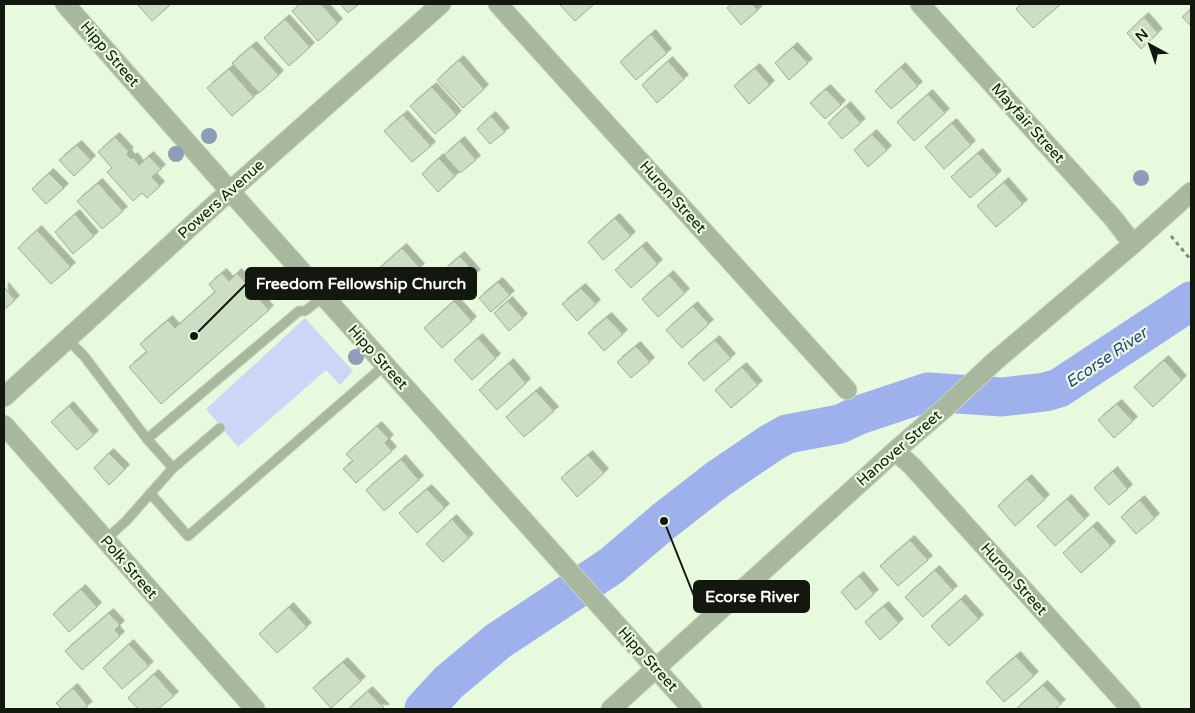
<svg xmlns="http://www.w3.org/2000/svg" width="1195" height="713" viewBox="0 0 1195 713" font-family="'Varela Round',sans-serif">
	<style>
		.green { fill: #ccd7f8 }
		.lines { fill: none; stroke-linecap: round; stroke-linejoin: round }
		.river { stroke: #9eb1ed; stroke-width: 39 }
		.building { fill: #ccdec3; stroke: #9dae94; filter: url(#shadow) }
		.lane-casing { stroke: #c5d6bc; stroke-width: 11 }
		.street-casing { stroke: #c5d6bc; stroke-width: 21 }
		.path { stroke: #7f8c78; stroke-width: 3; stroke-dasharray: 4 4; stroke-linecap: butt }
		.lane { stroke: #a8b89f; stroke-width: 9 }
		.street { stroke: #a8b89f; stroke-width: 19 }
		.tree { fill: #8b9db8 }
		.labels { text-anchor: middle; stroke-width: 4.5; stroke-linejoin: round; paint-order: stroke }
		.street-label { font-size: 15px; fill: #12180e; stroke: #e7fadd }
		.water-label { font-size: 16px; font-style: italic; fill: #2f3f85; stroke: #e7fadd }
		.leader { fill: none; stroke: #12180e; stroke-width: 2 }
		.callout-dot { fill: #12180e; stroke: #e7fadd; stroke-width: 2 }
		.callout { fill: #12180e; stroke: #12180e; stroke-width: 2 }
		.callout-label { font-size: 16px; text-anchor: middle; font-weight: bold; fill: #fff }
	</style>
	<defs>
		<filter id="shadow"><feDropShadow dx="4.5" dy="-4.5" stdDeviation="0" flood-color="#0004"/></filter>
	</defs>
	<rect width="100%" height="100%" fill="#e7fadd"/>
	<path class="green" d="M 305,318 L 353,371 L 340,385 L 326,370 L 238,447 L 206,409 Z"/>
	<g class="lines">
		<path class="river" d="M 424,709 L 449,682 L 498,641 L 611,566 L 664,521 L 718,479 L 771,443 L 787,434 L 840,424 L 859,415 L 928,392 L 1002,397 L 1045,392 L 1059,388 L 1191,301"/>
	</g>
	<path class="building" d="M 137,4 L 171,4 L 152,21 Z
		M 300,4 L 321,4 L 338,23 L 318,41 L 292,11 Z
		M 340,4 L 359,4 L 348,13 Z
		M 559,4 L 594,4 L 575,21 Z
		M 732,4 L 752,4 L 758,10 L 741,25 L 727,8 Z
		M 1021,4 L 1061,4 L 1033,28 L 1016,9 Z
		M 1191,9 L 1191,26 L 1182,17 Z
		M 1144,17 L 1158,33 L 1141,49 L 1127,33 Z
		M 285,19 L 310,47 L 289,66 L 264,38 Z
		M 651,34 L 667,53 L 636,80 L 620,62 Z
		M 252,46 L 279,75 L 259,93 L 232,63 Z
		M 793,47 L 808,63 L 789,80 L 775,63 Z
		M 459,60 L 484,89 L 463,108 L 437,80 Z
		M 668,61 L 684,79 L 657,103 L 642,85 Z
		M 901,67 L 918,86 L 891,109 L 875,91 Z
		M 755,68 L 770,85 L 749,104 L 734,86 Z
		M 229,69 L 254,97 L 232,116 L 207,88 Z
		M 432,87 L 457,115 L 435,134 L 410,106 Z
		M 826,89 L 841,105 L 825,119 L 810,103 Z
		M 928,94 L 945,113 L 914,141 L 897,122 Z
		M 846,106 L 861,123 L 842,139 L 828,123 Z
		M 403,115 L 431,146 L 412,162 L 384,131 Z
		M 491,116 L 505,132 L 490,144 L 477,129 Z
		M 952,123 L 971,145 L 944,169 L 925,147 Z
		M 872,134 L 887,150 L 868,167 L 854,150 Z
		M 115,137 L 129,152 L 127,154 L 131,159 L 133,157 L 139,165 L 149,156 L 161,169 L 152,177 L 160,186 L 147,198 L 142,193 L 133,201 L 107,172 L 112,168 L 98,152 Z
		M 460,141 L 476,160 L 460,173 L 444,155 Z
		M 77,145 L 91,160 L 74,176 L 59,160 Z
		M 978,153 L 997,175 L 970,198 L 951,177 Z
		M 439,158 L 455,176 L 438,192 L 422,174 Z
		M 49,173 L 64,188 L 46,204 L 32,189 Z
		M 1004,182 L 1023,204 L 996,227 L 977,206 Z
		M 98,183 L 123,211 L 102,229 L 77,201 Z
		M 75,214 L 94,236 L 73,254 L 55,232 Z
		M 615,218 L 631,236 L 603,260 L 588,242 Z
		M 37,230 L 71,267 L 51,284 L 18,248 Z
		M 642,246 L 658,264 L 631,288 L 615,270 Z
		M 402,248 L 420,268 L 390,294 L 373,274 Z
		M 460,256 L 476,274 L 459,288 L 444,270 Z
		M 222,273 L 229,281 L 237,273 L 269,310 L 161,404 L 129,367 L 147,352 L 140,344 L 168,320 L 175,328 L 215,292 L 209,284 Z
		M 669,275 L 685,293 L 658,317 L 642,299 Z
		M 498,282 L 510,295 L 491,312 L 479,298 Z
		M 4,287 L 15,300 L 4,310 Z
		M 581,288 L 596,304 L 577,321 L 562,304 Z
		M 454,301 L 472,321 L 442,348 L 424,328 Z
		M 508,301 L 523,318 L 509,331 L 494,313 Z
		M 693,306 L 709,324 L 682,348 L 666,330 Z
		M 607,317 L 623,334 L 604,351 L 588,333 Z
		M 478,338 L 496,358 L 472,380 L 454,360 Z
		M 715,340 L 731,358 L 704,381 L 688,363 Z
		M 636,346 L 650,362 L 631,378 L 617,362 Z
		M 1164,360 L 1182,380 L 1153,407 L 1134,387 Z
		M 509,363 L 526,383 L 497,410 L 479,390 Z
		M 742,367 L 758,385 L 731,408 L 715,390 Z
		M 536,391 L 554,411 L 524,437 L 506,417 Z
		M 1117,404 L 1133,421 L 1114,438 L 1098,420 Z
		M 69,406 L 94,435 L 77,450 L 51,422 Z
		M 377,426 L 389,439 L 385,443 L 392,451 L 356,483 L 343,469 L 353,461 L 346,454 Z
		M 109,453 L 125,469 L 109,485 L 94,468 Z
		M 588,455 L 604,473 L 577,497 L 561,478 Z
		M 401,459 L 419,480 L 384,511 L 366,490 Z
		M 1113,471 L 1128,489 L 1109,505 L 1094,488 Z
		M 1027,479 L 1045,499 L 1015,526 L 998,506 Z
		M 427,489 L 445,508 L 417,533 L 399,513 Z
		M 1067,499 L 1085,519 L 1055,546 L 1037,526 Z
		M 1140,500 L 1155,518 L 1136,534 L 1121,517 Z
		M 452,519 L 469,538 L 443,562 L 426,544 Z
		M 1093,526 L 1111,546 L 1081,573 L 1063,553 Z
		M 910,540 L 928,560 L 898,586 L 880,566 Z
		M 935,570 L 953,590 L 923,617 L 905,597 Z
		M 859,576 L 874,594 L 856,610 L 841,592 Z
		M 81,589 L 97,607 L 69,632 L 53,614 Z
		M 961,599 L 979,619 L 949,646 L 931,626 Z
		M 884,606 L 899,623 L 880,640 L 865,622 Z
		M 289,607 L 307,627 L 277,653 L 259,634 Z
		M 109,613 L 120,625 L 115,630 L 120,636 L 82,670 L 65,651 Z
		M 129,644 L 149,666 L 122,689 L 103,668 Z
		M 1016,656 L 1034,676 L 1004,702 L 986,682 Z
		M 343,662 L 361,681 L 331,708 L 313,688 Z
		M 154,674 L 174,696 L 158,709 L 138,709 L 128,698 Z
		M 1043,685 L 1061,704 L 1055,709 L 1016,709 Z
		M 73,688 L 88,706 L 84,709 L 62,709 L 56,703 Z
		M 368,691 L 385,709 L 348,709 Z"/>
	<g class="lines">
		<g class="lane-casing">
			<path id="lane" d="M 67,339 L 84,356 L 147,439 L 173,468
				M 147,439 L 299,311 L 305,311 L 323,297
				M 150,493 L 188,536 L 385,365
				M 105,540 L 126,521 L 173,468 L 220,428"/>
		</g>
		<g class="street-casing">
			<path id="street" d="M 65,4 L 230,191 L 692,709
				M 498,4 L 847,390
				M 920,4 L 1113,218 L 1133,244
				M 4,397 L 212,207 L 441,4
				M 4,425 L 255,709
				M 895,451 L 912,466 L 1131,709
				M 611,709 L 895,451 L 946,407 L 995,361 L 1133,244 L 1191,192"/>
		</g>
		<path class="path" d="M 1171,236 L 1191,260"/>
		<use href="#lane" class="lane"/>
		<use href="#street" class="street"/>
	</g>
	<g class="tree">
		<circle cx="209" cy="136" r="8"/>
		<circle cx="176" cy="154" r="8"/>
		<circle cx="1141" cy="178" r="8"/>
		<circle cx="356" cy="357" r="8"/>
	</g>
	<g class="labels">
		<g class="street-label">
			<text transform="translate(110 54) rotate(49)" y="5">Hipp Street</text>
			<text transform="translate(1028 123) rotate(48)" y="5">Mayfair Street</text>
			<text transform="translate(673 197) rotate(48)" y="5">Huron Street</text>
			<text transform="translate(221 199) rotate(-42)" y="5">Powers Avenue</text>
			<text transform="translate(378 357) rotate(48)" y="5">Hipp Street</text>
			<text transform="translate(899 448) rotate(-41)" y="5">Hanover Street</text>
			<text transform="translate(129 567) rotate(49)" y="5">Polk Street</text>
			<text transform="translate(1014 579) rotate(48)" y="5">Huron Street</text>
			<text transform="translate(648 659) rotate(48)" y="5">Hipp Street</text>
		</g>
		<g class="water-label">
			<text transform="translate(1106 357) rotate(-34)" y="6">Ecorse River</text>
		</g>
	</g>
	<path class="leader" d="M194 336L246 284M664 521L694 596"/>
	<g class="callout-dot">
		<circle cx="194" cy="336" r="5"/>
		<circle cx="664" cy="521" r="5"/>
	</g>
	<g class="callout">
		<rect x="246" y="268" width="230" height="31" rx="5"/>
		<rect x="694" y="581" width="115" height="31" rx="5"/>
	</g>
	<g class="callout-label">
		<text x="361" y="289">Freedom Fellowship Church</text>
		<text x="752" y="602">Ecorse River</text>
	</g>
	<rect width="1195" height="713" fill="none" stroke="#12180e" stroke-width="10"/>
	<g transform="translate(1150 45) rotate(320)" stroke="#e7fadd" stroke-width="4" paint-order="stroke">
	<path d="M0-4L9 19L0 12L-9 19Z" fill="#12180e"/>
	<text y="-8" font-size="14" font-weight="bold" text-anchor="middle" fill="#12180e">N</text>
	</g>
</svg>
